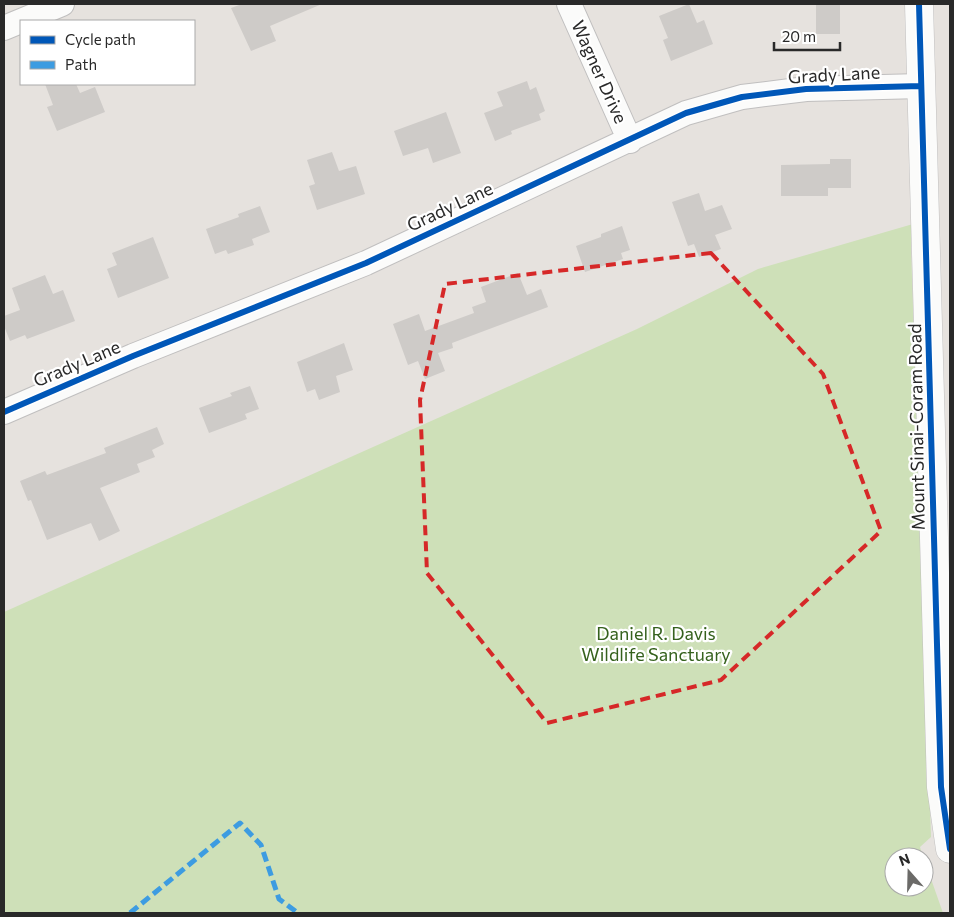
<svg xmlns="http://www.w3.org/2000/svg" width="954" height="917" viewBox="0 0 954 917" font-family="Commissioner,sans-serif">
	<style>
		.green { fill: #cee0b8 }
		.building { fill: #cecbc8 }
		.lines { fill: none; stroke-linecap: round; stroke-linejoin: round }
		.street-casing { stroke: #c0bfbf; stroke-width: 26 }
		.secondary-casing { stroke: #c0bfbf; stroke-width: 29 }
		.street { stroke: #fbfbfa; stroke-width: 24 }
		.secondary { stroke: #fbfbfa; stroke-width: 28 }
		.quiet { stroke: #3d9ce1; stroke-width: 5; stroke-dasharray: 10 5; stroke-linecap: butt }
		.cycleway-casing { stroke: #fff; stroke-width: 9 }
		.cycleway { stroke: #0057b8; stroke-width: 6 }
		.marked { fill: none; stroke: #d62828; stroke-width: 4; stroke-dasharray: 10 6; stroke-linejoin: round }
		.labels { text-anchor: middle; stroke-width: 4.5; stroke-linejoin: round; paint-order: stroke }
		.street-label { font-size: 18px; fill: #292929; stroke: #fff }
		.park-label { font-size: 18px; fill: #35611d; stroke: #fff }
	</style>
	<rect width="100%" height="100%" fill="#e6e2de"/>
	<path class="green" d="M 913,224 L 911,248 L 931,837 L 920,847 L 923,857 L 894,857 L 894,887 L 924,887 L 924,859 L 943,913 L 4,913 L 4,612 L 637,329 L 758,269 Z"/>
	<path class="building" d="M 242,4 L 322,4 L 270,26 L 276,41 L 251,51 L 231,8 Z
		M 689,4 L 697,23 L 704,20 L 713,44 L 671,61 L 663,40 L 668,38 L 659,16 Z
		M 816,4 L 840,4 L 840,34 L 816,34 Z
		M 527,81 L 530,90 L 536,87 L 545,111 L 539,114 L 541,120 L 511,131 L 512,134 L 495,141 L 484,113 L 503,106 L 497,92 Z
		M 45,84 L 76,84 L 80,93 L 95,87 L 105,112 L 57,131 L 47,107 L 53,105 Z
		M 446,112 L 461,153 L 433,163 L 428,148 L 403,156 L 394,131 Z
		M 332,152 L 339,171 L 356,166 L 365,194 L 317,210 L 309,186 L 315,184 L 307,160 Z
		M 830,159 L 851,159 L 851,188 L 828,188 L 828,196 L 781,196 L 781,165 L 830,164 Z
		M 699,193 L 705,211 L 722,205 L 732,229 L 715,235 L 721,249 L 699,257 L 694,244 L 688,246 L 672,202 Z
		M 260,206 L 270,232 L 252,239 L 254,245 L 228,254 L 226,250 L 215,254 L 206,229 L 239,217 L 238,214 Z
		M 622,226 L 630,250 L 621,253 L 623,259 L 585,272 L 576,246 L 601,237 L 601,234 Z
		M 153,237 L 169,278 L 118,298 L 107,269 L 117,265 L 112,253 Z
		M 518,273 L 527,295 L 541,289 L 548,307 L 452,343 L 453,348 L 438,353 L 445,371 L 425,379 L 418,361 L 408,365 L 393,324 L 419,314 L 425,331 L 474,313 L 472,307 L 486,302 L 481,287 Z
		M 45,275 L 53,294 L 63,290 L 75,321 L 27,339 L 25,335 L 10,341 L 4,326 L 4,316 L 20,310 L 12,288 Z
		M 344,343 L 353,370 L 336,376 L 340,392 L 319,400 L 315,389 L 307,392 L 297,362 Z
		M 250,386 L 259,409 L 245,414 L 247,419 L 209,433 L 199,408 L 232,396 L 230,393 Z
		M 157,427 L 164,444 L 152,450 L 155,457 L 137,464 L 140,472 L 100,488 L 120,531 L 99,541 L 91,523 L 47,540 L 31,500 L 28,501 L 20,481 L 45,471 L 47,475 L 106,453 L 104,448 Z"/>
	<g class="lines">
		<g class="street-casing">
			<path id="street" d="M 569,4 L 630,141
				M 4,28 L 62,4
				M 4,412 L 133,356 L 366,263 L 686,113 L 742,97 L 806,89 L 921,86"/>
		</g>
		<g class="secondary-casing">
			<path id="secondary" d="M 919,4 L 941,787 L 950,849"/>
		</g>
		<use href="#street" class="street"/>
		<use href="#secondary" class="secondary"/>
		<path class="quiet" d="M 130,913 L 240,823 L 261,845 L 279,899 L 298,913"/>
		<g class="cycleway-casing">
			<path id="cycleway" d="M 919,4 L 941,787 L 950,849
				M 4,412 L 133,356 L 366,263 L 686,113 L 742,97 L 806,89 L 921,86"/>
		</g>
		<use href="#cycleway" class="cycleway"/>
	</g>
	<path class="marked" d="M 711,253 L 823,374 L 881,531 L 721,680 L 547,723 L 427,573 L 420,400 L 445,284 Z"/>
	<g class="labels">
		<g class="street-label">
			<text transform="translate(599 72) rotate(66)" y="6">Wagner Drive</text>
			<text transform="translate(834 75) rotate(-3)" y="6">Grady Lane</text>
			<text transform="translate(450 207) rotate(-25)" y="6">Grady Lane</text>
			<text transform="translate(77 364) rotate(-23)" y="6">Grady Lane</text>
			<text transform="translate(917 427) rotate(-91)" y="6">Mount Sinai-Coram Road</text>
		</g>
		<g class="park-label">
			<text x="656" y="640">Daniel R. Davis<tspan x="656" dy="21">Wildlife Sanctuary</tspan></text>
		</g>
	</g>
	<rect width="954" height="917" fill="none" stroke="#292929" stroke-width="10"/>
	<rect x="20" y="20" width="175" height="65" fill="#ffffff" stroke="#a9a9a9"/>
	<rect x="30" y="36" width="25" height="8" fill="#0057b8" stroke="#a9a9a9"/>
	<text x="65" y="45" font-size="15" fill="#292929">Cycle path</text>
	<rect x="30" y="61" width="25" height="8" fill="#3d9ce1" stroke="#a9a9a9"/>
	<text x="65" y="70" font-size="15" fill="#292929">Path</text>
	<g transform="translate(909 872) rotate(340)"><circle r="24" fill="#ffffff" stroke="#a9a9a9"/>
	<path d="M0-4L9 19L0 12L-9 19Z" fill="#6b6a68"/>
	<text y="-8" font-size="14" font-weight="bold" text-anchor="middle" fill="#292929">N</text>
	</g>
	<path d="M774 42v8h66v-8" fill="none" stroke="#292929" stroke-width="2.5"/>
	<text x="782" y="42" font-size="15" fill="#292929" stroke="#ffffff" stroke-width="4" paint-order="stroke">20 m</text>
</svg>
